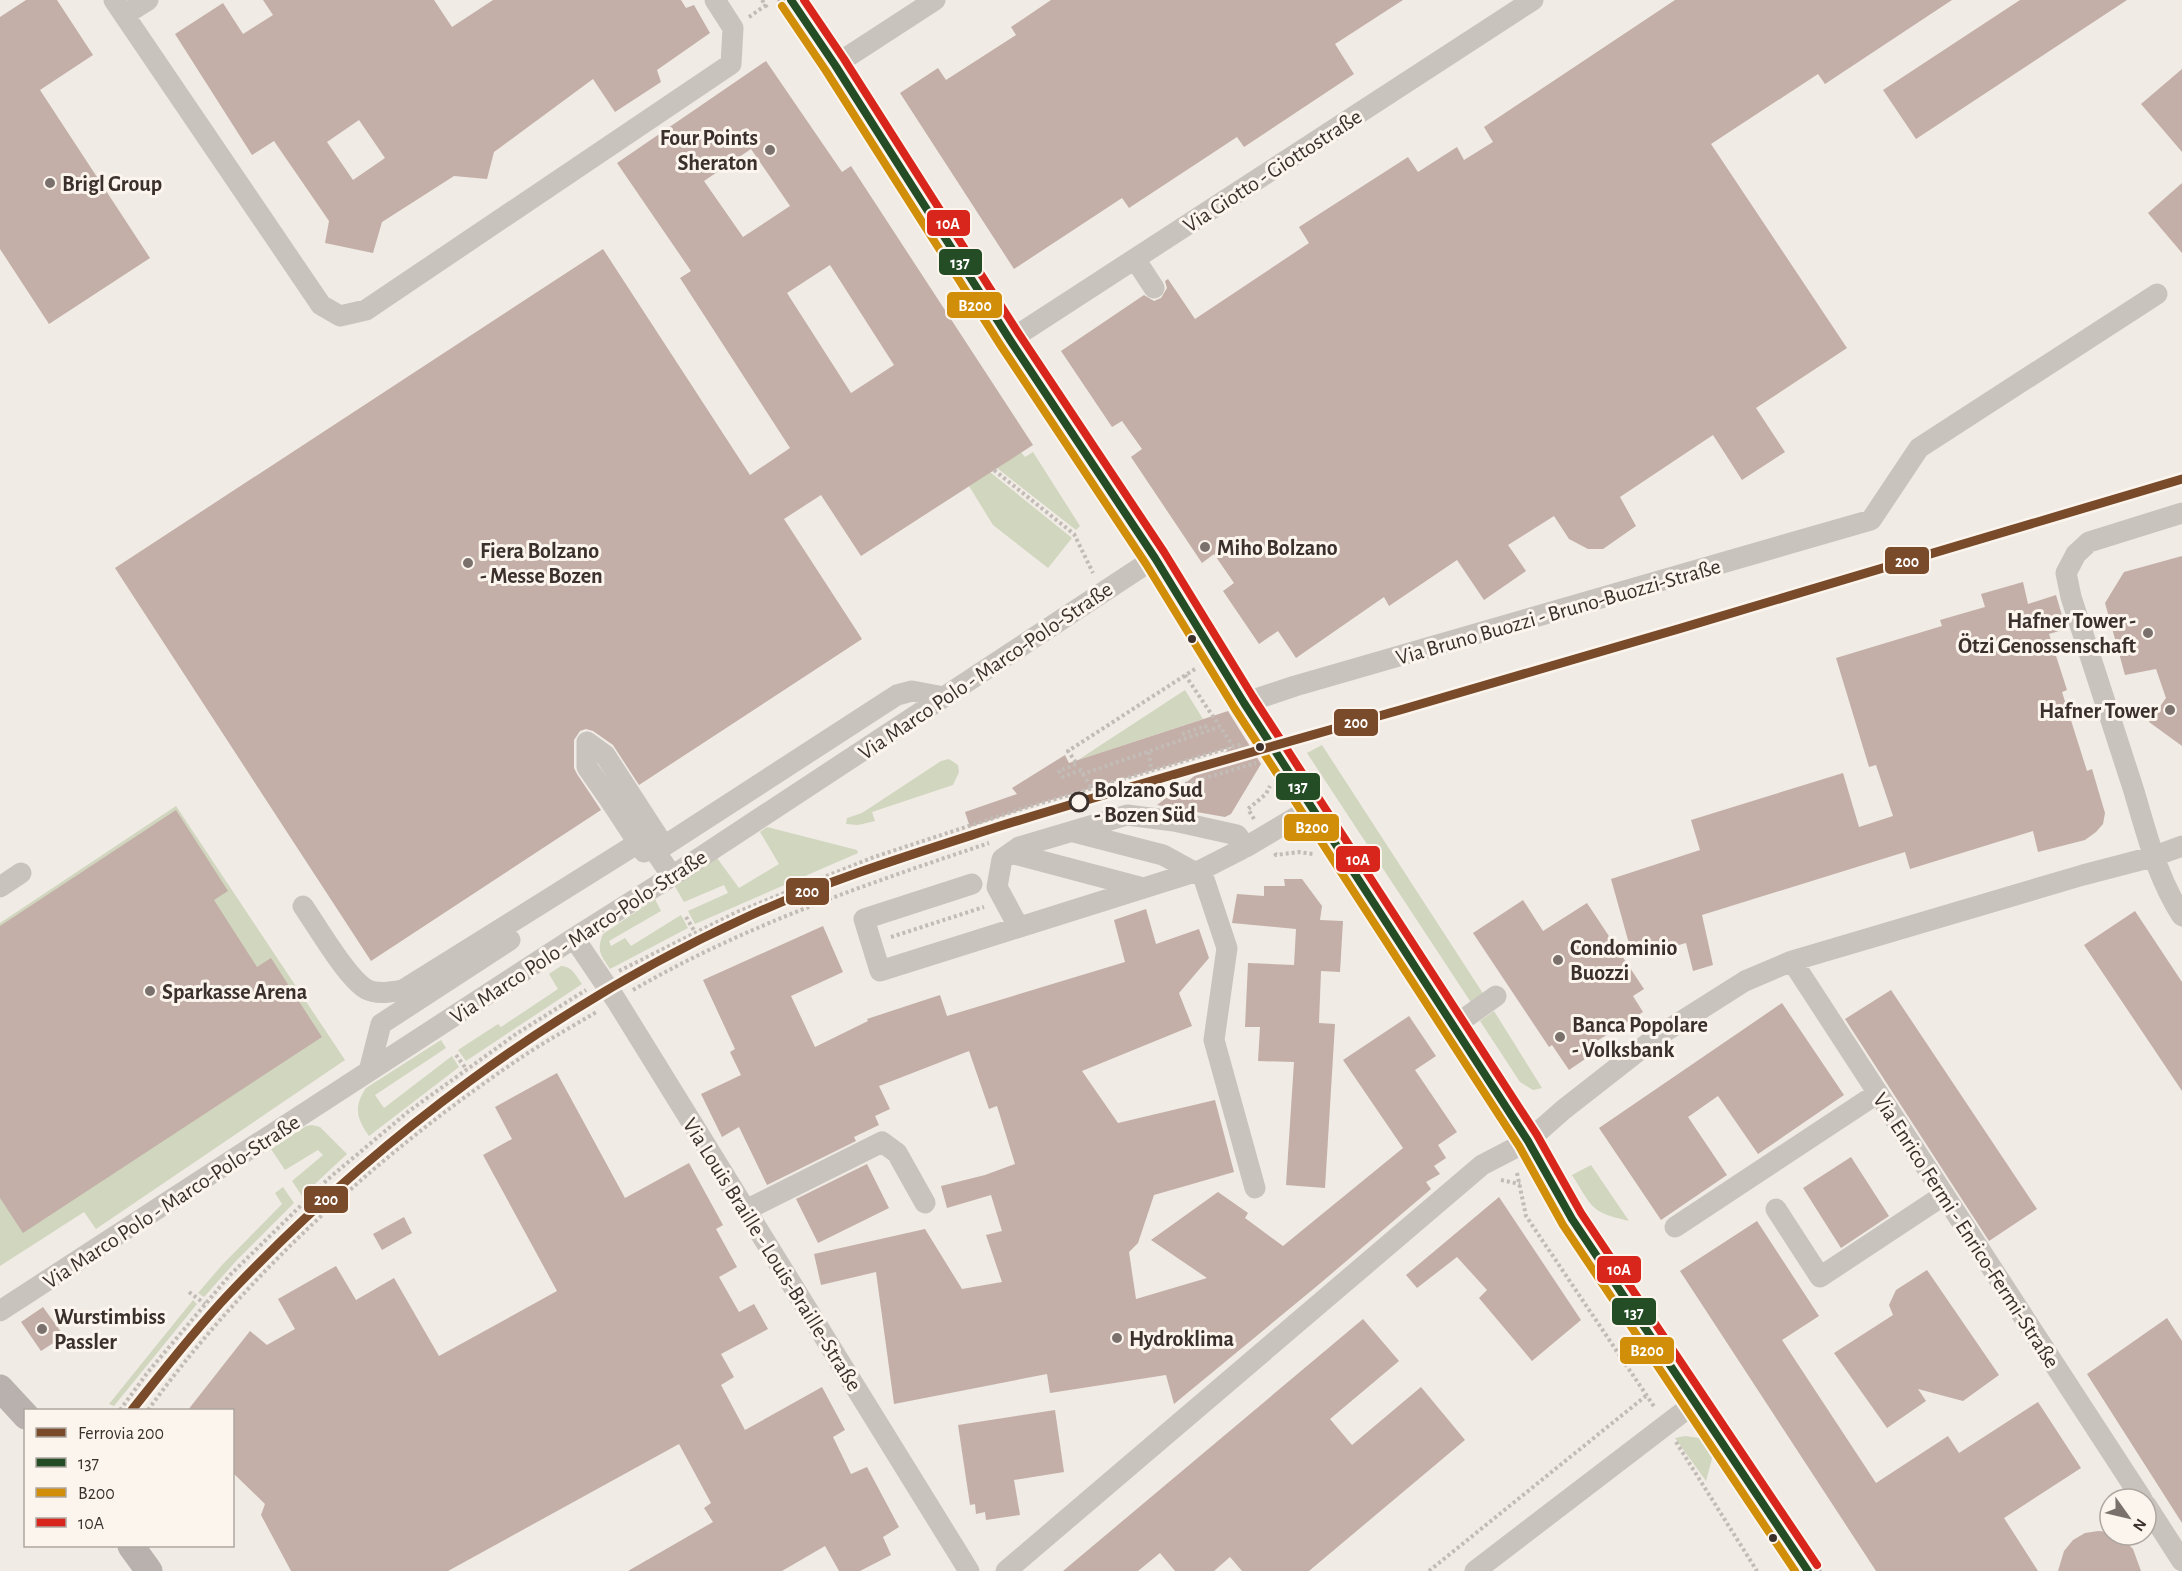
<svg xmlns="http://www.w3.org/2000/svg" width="2182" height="1571" viewBox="0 0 2182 1571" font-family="'Alegreya Sans',sans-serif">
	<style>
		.green { fill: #d1d6bf }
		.building { fill: #c3afa7; fill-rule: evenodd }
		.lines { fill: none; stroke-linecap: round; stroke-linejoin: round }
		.path { stroke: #c2bbb6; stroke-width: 4; stroke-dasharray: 3 3; stroke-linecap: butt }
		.minor { stroke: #c9c3be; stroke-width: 21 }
		.major { stroke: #b8b1ad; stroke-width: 27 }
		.minor-bridge { stroke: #c9c3be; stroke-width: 21 }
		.bus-1-casing { stroke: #fbf5ee; stroke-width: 12 }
		.bus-2-casing { stroke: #fbf5ee; stroke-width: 12 }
		.bus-3-casing { stroke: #fbf5ee; stroke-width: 12 }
		.bus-1 { stroke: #254d25; stroke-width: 8 }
		.bus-2 { stroke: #d18e09; stroke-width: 8 }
		.bus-3 { stroke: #d9261c; stroke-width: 8 }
		.rail-1-casing { stroke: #fbf5ee; stroke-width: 14 }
		.rail-1 { stroke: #7a4b2a; stroke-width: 9 }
		.poi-dot { fill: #7a716c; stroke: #fbf5ee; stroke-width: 2 }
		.bus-dot { fill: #3b302b; stroke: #fbf5ee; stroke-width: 2 }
		.stop-dot { fill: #fbf5ee; stroke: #3b302b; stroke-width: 3 }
		.labels { text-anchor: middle; stroke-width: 6; stroke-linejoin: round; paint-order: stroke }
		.poi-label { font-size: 22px; font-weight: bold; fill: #3b302b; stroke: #fbf5ee; text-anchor: start }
		.street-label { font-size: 22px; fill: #3b302b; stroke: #fbf5ee }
		.stop-label { font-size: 22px; font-weight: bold; fill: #3b302b; stroke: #fbf5ee; text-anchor: start }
		.line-badge { stroke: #fbf5ee; stroke-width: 2 }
		.badge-label { font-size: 16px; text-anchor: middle; font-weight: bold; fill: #fff }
	</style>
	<rect width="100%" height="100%" fill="#f0ebe5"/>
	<path class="green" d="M 1021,452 L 1025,457 L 1033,452 L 1080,526 L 1076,530 L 997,468 Z
		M 990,472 L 1072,538 L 1048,568 L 993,525 L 969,486 Z
		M 1185,690 L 1203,719 L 1078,760 Z
		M 1322,745 L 1484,995 L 1472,1004 L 1307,753 Z
		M 949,759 L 958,765 L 959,772 L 953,785 L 872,812 L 875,821 L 858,825 L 846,824 L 847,818 L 862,813 L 941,761 Z
		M 176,806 L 345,1060 L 96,1229 L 84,1212 L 0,1266 L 0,923 Z
		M 767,827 L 857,850 L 858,853 L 695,924 L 688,911 L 728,893 L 724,885 L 684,902 L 674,885 L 717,858 L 739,888 L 779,864 L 760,832 Z
		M 655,899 L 661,911 L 609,941 L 611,946 L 625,938 L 631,946 L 681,915 L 688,928 L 610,969 C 601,956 596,950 603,934 Z
		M 561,966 C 572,966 576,976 582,984 L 466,1061 L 458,1050 L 498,1024 L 501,1027 L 558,989 L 549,974 Z
		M 1494,1011 L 1542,1088 L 1533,1090 L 1520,1082 L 1480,1021 Z
		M 441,1040 L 446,1048 L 375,1095 L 384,1108 L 452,1056 L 459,1067 L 369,1136 C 357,1119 353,1107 366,1088 Z
		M 312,1125 L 320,1127 L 347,1154 L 302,1196 L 292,1181 L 323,1155 L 318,1150 L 285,1170 L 271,1149 L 306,1126 Z
		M 1591,1165 L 1629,1221 C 1590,1212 1593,1208 1572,1175 Z
		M 283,1187 L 294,1203 L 237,1260 L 204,1297 L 198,1293 L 222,1265 L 282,1204 L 275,1193 Z
		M 193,1300 L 197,1304 L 114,1406 L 109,1404 Z
		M 1685,1436 L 1699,1438 L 1713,1455 L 1706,1481 L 1675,1438 Z"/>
	<path class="building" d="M 26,0 L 57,0 L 93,55 L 40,90 L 150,258 L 49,324 L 0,249 L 0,17 Z
		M 263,0 L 434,0 L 452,27 L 493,0 L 681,0 L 686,8 L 694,5 L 710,33 L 657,70 L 661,82 L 615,112 L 593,79 L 494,152 L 487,179 L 454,176 L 382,222 L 373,253 L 325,243 L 329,221 L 274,141 L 252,155 L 175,34 L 223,3 L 243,34 L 273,15 ZM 359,120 L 385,158 L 353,180 L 327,142 Z
		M 1051,0 L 1403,0 L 1335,44 L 1354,74 L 1244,147 L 1237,137 L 1129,208 L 1122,198 L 1014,269 L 900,93 L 938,68 L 946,80 L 1016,35 L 1011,27 Z
		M 1675,0 L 1952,0 L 1825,84 L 1818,74 L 1711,144 L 1847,348 L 1756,408 L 1785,452 L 1742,480 L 1713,435 L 1620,497 L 1636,526 L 1603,549 L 1588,549 L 1569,539 L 1554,516 L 1508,545 L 1526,571 L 1484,600 L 1457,560 L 1389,606 L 1384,597 L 1296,658 L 1278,631 L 1259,644 L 1223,591 L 1234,583 L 1214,554 L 1202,563 L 1131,457 L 1142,449 L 1122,421 L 1112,427 L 1061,351 L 1144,295 L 1154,301 L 1161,298 L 1167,288 L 1165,281 L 1168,279 L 1195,319 L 1309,243 L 1299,227 L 1408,157 L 1418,172 L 1457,147 L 1464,160 L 1493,142 L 1484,127 Z
		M 2020,0 L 2127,0 L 1916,139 L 1883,90 Z
		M 766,61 L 842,172 L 851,166 L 1033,445 L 861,556 L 821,495 L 784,519 L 862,639 L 639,785 L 613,745 L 593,731 L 586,729 L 580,731 L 574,740 L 574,768 L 577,774 L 601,810 L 371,961 L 115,568 L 603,249 L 750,475 L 790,448 L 680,278 L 691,271 L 617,163 ZM 751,149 L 790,206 L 743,237 L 704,181 ZM 830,265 L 894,365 L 851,393 L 787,293 Z
		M 2182,69 L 2182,152 L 2141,104 Z
		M 2182,183 L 2182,253 L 2148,213 Z
		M 2182,556 L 2182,746 L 2149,722 L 2166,698 L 2156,669 L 2125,675 L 2105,603 L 2124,572 Z
		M 2023,582 L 2028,604 L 2056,595 L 2066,629 L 2049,634 L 2067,690 L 2062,692 L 2087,771 L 2092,769 L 2105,813 L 2103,824 L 2096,832 L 2085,840 L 2038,852 L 2033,831 L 1910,869 L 1905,852 L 1702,915 L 1713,965 L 1693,971 L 1686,943 L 1633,958 L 1611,879 L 1700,850 L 1691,820 L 1843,773 L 1859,827 L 1893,816 L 1876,765 L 1869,767 L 1836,658 L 1942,626 L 1940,620 L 1985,607 L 1981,594 Z
		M 1228,711 L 1261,764 L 1231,814 L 1225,817 L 1157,805 L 1232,747 L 1041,803 L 970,827 L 965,812 L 1017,794 L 1012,788 L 1065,755 L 1069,763 Z
		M 176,810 L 228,891 L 214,900 L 257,967 L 271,958 L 322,1037 L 23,1233 L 0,1198 L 0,926 Z
		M 1284,879 L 1302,879 L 1322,906 L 1320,920 L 1343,921 L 1340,972 L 1321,971 L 1319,1023 L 1335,1024 L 1325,1188 L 1286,1185 L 1294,1062 L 1258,1061 L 1260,1027 L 1245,1027 L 1248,963 L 1294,965 L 1296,929 L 1232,923 L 1237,894 L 1264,896 L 1264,886 L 1285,886 Z
		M 1523,900 L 1543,931 L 1587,903 L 1644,989 L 1633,996 L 1643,1012 L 1589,1046 L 1594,1053 L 1569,1070 L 1552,1045 L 1549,1047 L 1473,933 Z
		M 1146,909 L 1156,944 L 1199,929 L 1209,958 L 1179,993 L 1192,1026 L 1082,1071 L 1118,1123 L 1215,1100 L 1234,1172 L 1154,1195 L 1138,1243 L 1129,1252 L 1136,1299 L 1207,1278 L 1151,1240 L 1218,1192 L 1248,1213 L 1245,1218 L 1283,1246 L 1403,1148 L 1343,1060 L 1409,1016 L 1436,1056 L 1415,1070 L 1457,1132 L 1438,1145 L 1446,1158 L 1434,1166 L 1440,1174 L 1426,1182 L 1431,1189 L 1317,1286 L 1174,1404 L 1166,1375 L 1050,1393 L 1047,1374 L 894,1404 L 876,1272 L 821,1285 L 814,1254 L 925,1229 L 962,1289 L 1002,1282 L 986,1235 L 1002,1231 L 991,1195 L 947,1208 L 941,1186 L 985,1175 L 1015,1164 L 997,1106 L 989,1109 L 969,1051 L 879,1086 L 890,1109 L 875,1116 L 879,1125 L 854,1137 L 856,1141 L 767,1185 L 739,1127 L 722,1137 L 701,1094 L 741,1075 L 730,1052 L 735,1049 L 703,980 L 823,926 L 843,972 L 791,996 L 815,1047 L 868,1021 L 867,1019 L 940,995 L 947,1016 L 1125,962 L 1114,920 Z
		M 2135,911 L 2182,982 L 2182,1091 L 2084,945 Z
		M 1891,990 L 2037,1209 L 1989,1241 L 1845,1019 Z
		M 1782,1003 L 1844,1095 L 1758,1154 L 1718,1096 L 1688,1117 L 1727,1175 L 1661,1220 L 1599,1128 Z
		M 557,1073 L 625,1198 L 689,1163 L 723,1225 L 716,1229 L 737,1267 L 719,1277 L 739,1312 L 754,1304 L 768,1329 L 721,1354 L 734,1377 L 721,1385 L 745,1430 L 822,1387 L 845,1430 L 833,1437 L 851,1474 L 867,1467 L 899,1527 L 883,1537 L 891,1555 L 860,1571 L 839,1571 L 825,1546 L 782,1571 L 628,1571 L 713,1522 L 704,1508 L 711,1503 L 679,1444 L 448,1571 L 291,1571 L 261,1515 L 265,1504 L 232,1472 L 232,1410 L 188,1410 L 250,1331 L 267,1345 L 295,1329 L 278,1299 L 336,1266 L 356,1300 L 394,1278 L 439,1356 L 557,1291 L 483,1155 L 512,1139 L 495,1107 Z
		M 1851,1157 L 1889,1216 L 1841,1248 L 1803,1188 Z
		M 867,1164 L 889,1208 L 818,1243 L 796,1199 Z
		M 1499,1197 L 1581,1320 L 1532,1361 L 1479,1298 L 1487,1290 L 1457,1257 L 1417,1288 L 1406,1275 Z
		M 404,1217 L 412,1233 L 382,1250 L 373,1234 Z
		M 1757,1221 L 1819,1316 L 1782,1340 L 1876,1483 L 1948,1436 L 1959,1453 L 2038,1402 L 2081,1468 L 2004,1518 L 2038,1571 L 1876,1571 L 1680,1271 Z
		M 1927,1270 L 1999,1375 L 1963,1401 L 1918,1389 L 1926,1401 L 1887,1428 L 1834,1353 L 1893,1315 L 1889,1305 L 1896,1290 Z
		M 43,1307 L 64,1336 L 41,1351 L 21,1322 Z
		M 2167,1318 L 2182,1341 L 2182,1523 L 2087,1374 Z
		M 1363,1319 L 1399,1361 L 1330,1419 L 1352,1445 L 1421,1387 L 1465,1440 L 1309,1571 L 1242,1571 L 1230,1557 L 1214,1571 L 1175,1571 L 1160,1553 L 1138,1571 L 1063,1571 Z
		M 1055,1410 L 1064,1472 L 1014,1480 L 1020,1515 L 986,1520 L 985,1512 L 976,1514 L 975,1504 L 970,1505 L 958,1425 Z
		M 2098,1531 L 2110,1532 L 2110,1535 L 2116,1535 L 2123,1539 L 2133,1549 L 2141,1571 L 2058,1571 L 2064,1551 L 2073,1540 L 2085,1533 Z"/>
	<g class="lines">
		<path class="path" d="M 762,0 L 768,9
			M 749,17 L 766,5
			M 994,470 L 1074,534 L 1093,573
			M 1195,669 L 1068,751 L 1077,764 L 1059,771 L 1063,777 L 1081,770 L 1083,774 L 1219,727
			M 1185,675 L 1233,746
			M 1182,734 L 1205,726 L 1209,731
			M 1149,752 L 1151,769
			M 1083,774 L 1091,787
			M 1145,796 L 1256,763
			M 1254,819 L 1248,809 L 1266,794 L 1270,786
			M 1275,853 L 1276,855 L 1299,852 L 1313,854
			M 686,917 L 695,932
			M 891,937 L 984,907
			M 619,971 L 737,912 L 874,857 L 1021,809 L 1242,744
			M 633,990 C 745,925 867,884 989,843
			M 456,1055 L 467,1070
			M 1517,1173 L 1526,1216 L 1655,1408
			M 1501,1180 L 1520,1184
			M 189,1292 L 205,1304
			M 120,1410 L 148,1372 L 230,1275 L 328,1179 L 409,1111 L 516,1034 L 586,990
			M 148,1410 C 249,1271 385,1148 528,1053 C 551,1038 575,1025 598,1011
			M 1676,1442 L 1757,1571
			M 1429,1571 L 1647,1395"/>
		<path class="minor" d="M 114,0 L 321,305 L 340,316 L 366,310 L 731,64 L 733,28 L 715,0
			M 124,15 L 148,0
			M 835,65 L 935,0
			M 1135,259 L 1154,288
			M 1010,340 L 1533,0
			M 2182,513 L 2089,542 L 2076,554 L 2066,573 L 2071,597 C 2092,661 2112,725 2133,788 C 2147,834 2156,875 2182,916
			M 1244,703 L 1295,686 L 1871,520 L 1919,448 L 2157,294
			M 587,742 L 605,755 L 664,846 L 897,695 L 912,691 L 944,697
			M 587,742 L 587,767 L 612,803
			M 1074,832 L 1163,855 L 1194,872
			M 1011,853 L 1143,888
			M 1201,870 L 1227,948 L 1214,1040 L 1255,1188
			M 972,884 L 864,919 L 880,971 L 1201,870 L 1246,847 L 1313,807
			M 0,887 L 21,873
			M 303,906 C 317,926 347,978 366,989 C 377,995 392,992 403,990 L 646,838 L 672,876
			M 1018,926 L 997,887 L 1002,859 L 1019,847 L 1127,815 L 1174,821 L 1237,835 L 1246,847
			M 574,938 L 616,1000 L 969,1571
			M 1792,961 L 2142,1499
			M 1454,1026 L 1496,996
			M 369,1071 L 381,1024 L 510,940
			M 1776,1209 L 1820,1277 L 1944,1195
			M 746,1210 L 882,1142 L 897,1153 L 925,1203
			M 1675,1227 L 1878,1093
			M 0,1311 L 574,938 L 672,876 L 1155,558
			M 2146,1505 L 2182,1561
			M 1006,1571 L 1482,1165 L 1528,1141 L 1563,1110 L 1655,1038 L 1745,981 L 1792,961 L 2083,875 L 2152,857 L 2182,846
			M 1475,1571 L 1696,1402"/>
		<path class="major" d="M 791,0 L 835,65 L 1010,340 L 1155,558 L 1244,703 L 1528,1141 L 1572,1219 L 1808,1571
			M 0,1388 L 26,1416
			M 131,1546 L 149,1571"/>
		<path class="minor-bridge" d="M 612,803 L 644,852"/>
		<g class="bus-1-casing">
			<path id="bus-1" d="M 791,0 L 835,65 L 1010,340 L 1155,558 L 1244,703 L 1528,1141 L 1572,1219 L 1808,1571"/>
		</g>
		<g class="bus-2-casing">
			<path id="bus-2" d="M 782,6 L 826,71 L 1001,346 L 1146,564 L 1235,709 L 1519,1146 L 1563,1225 L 1795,1571"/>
		</g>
		<g class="bus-3-casing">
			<path id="bus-3" d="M 804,0 L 844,59 L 1019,334 L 1164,552 L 1253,697 L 1537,1135 L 1581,1213 L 1817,1565"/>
		</g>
		<use href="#bus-1" class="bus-1"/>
		<use href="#bus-2" class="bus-2"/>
		<use href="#bus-3" class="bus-3"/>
		<g class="rail-1-casing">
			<path id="rail-1" d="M 132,1410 C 163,1371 194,1331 228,1295 C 376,1139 552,1006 747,917 C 828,880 913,854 997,827 C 1133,785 1270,747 1407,708 C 1666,634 1924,555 2182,479"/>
		</g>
		<use href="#rail-1" class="rail-1"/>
	</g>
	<g class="poi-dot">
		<circle cx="770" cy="150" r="6"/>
		<circle cx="50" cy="183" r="6"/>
		<circle cx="1205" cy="547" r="6"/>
		<circle cx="468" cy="563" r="6"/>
		<circle cx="2148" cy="633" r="6"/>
		<circle cx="2170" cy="710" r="6"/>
		<circle cx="1558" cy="960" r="6"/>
		<circle cx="150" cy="991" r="6"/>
		<circle cx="1560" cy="1037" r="6"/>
		<circle cx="42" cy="1329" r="6"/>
		<circle cx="1117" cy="1338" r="6"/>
	</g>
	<g class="bus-dot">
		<circle cx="1192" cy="639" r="5"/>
		<circle cx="1260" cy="747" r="5"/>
		<circle cx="1773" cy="1538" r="5"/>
	</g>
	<circle class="stop-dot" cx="1079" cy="802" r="9"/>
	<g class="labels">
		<g class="poi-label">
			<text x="758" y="145" text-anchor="end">Four Points<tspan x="758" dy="25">Sheraton</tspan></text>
			<text x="62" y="191">Brigl Group</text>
			<text x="1217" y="555">Miho Bolzano</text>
			<text x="480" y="558">Fiera Bolzano<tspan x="480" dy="25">- Messe Bozen</tspan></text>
			<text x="2136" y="628" text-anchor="end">Hafner Tower -<tspan x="2136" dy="25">Ötzi Genossenschaft</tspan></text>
			<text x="2158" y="718" text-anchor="end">Hafner Tower</text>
			<text x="1570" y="955">Condominio<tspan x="1570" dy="25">Buozzi</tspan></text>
			<text x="162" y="999">Sparkasse Arena</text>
			<text x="1572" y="1032">Banca Popolare<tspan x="1572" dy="25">- Volksbank</tspan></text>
			<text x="54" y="1324">Wurstimbiss<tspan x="54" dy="25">Passler</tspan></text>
			<text x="1129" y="1346">Hydroklima</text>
		</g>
		<g class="street-label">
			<text transform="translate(1272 170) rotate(-33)" y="8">Via Giotto - Giottostraße</text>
			<text transform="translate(1558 611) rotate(-16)" y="8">Via Bruno Buozzi - Bruno-Buozzi-Straße</text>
			<text transform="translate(985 670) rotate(-34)" y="8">Via Marco Polo - Marco-Polo-Straße</text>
			<text transform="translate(578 936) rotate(-33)" y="8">Via Marco Polo - Marco-Polo-Straße</text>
			<text transform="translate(171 1201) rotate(-33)" y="8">Via Marco Polo - Marco-Polo-Straße</text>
			<text transform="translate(1967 1230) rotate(57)" y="8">Via Enrico Fermi - Enrico-Fermi-Straße</text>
			<text transform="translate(773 1254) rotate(58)" y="8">Via Louis Braille - Louis-Braille-Straße</text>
		</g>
		<g class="stop-label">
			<text x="1094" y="797">Bolzano Sud<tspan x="1094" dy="25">- Bozen Süd</tspan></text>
		</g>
	</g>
	<g class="line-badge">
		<rect x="926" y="209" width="45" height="28" rx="6" fill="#d9261c"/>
		<rect x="938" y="248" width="45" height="28" rx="6" fill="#254d25"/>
		<rect x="946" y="291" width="57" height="28" rx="6" fill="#d18e09"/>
		<rect x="1884" y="546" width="46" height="29" rx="6" fill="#7a4b2a"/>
		<rect x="1333" y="708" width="46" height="29" rx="6" fill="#7a4b2a"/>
		<rect x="1275" y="772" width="46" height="29" rx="6" fill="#254d25"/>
		<rect x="1283" y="813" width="57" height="29" rx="6" fill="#d18e09"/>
		<rect x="1335" y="845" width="46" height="28" rx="6" fill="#d9261c"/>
		<rect x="785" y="877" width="45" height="29" rx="6" fill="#7a4b2a"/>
		<rect x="303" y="1185" width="46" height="29" rx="6" fill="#7a4b2a"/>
		<rect x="1596" y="1255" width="46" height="29" rx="6" fill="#d9261c"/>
		<rect x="1611" y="1297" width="46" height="29" rx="6" fill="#254d25"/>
		<rect x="1619" y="1336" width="56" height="29" rx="6" fill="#d18e09"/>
	</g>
	<g class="badge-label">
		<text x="948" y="229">10A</text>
		<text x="960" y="268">137</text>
		<text x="975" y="311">B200</text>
		<text x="1907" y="567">200</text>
		<text x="1356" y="728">200</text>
		<text x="1298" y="792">137</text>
		<text x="1312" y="833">B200</text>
		<text x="1358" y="865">10A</text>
		<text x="807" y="897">200</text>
		<text x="326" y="1205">200</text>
		<text x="1619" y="1275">10A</text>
		<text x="1634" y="1318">137</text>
		<text x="1647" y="1356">B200</text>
	</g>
	<rect x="24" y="1409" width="210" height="138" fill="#fbf5ee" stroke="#aea6a0" stroke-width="1.5"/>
	<rect x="36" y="1428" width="30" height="9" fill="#7a4b2a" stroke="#aea6a0" stroke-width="1.5"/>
	<text x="78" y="1439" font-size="18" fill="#3b302b">Ferrovia 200</text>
	<rect x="36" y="1458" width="30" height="9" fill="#254d25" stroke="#aea6a0" stroke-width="1.5"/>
	<text x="78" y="1469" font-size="18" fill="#3b302b">137</text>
	<rect x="36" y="1488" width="30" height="9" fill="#d18e09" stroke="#aea6a0" stroke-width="1.5"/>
	<text x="78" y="1499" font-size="18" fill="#3b302b">B200</text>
	<rect x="36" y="1518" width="30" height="9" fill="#d9261c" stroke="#aea6a0" stroke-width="1.5"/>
	<text x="78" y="1529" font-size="18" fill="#3b302b">10A</text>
	<g transform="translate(2128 1517) rotate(124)"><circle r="28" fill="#fbf5ee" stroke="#aea6a0" stroke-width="1.5"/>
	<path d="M0-4.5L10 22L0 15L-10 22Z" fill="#7a716c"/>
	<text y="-9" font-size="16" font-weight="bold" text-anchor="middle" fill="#3b302b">N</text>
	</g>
</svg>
